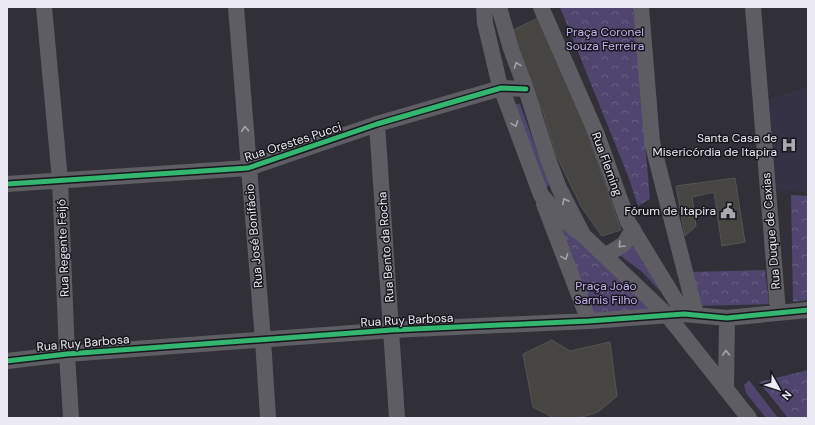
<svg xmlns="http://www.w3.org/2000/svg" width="815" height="425" viewBox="0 0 815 425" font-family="'DM Sans',sans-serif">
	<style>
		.built { fill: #363245 }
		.grass { fill: #4f456e }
		.park { fill: url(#park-crowns) }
		.building { fill: #464542; stroke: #545454 }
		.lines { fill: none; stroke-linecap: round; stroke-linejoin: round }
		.minor { stroke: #5e5d63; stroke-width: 16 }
		.cycleway-casing { stroke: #17161d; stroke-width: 8 }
		.cycleway { stroke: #33b770; stroke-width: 5 }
		.oneway { stroke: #a5a4ac }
		.labels { text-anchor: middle; stroke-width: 3; stroke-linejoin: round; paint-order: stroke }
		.park-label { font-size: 12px; fill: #c3b5f0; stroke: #17161d }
		.poi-label { font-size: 12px; fill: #eceaf4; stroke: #17161d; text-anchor: end }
		.street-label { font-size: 12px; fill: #eceaf4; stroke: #17161d }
	</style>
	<defs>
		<pattern id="park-crowns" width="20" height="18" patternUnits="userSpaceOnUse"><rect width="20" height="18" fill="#4f456e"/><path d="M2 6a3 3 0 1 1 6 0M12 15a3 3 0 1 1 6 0" fill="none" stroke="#686083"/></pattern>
	</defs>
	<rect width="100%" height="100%" fill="#313038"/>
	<path class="built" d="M 808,87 L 808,192 L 777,190 L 765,100 Z"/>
	<path class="grass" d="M 514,104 L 520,104 L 549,184 L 546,190 Z
		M 634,237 L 663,294 L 641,271 L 615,252 Z
		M 749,380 L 778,418 L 766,418 L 746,393 L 744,385 Z"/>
	<path class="park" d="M 560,7 L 633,7 L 650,199 L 638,206 L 628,176 Z
		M 791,195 L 808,196 L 808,300 L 793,302 Z
		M 547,206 L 661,313 L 592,317 Z
		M 765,270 L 769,304 L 697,306 L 691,272 Z
		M 808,370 L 808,418 L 788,418 L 759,382 Z"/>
	<path class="building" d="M 542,16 L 579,109 L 621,230 L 602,236 L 582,208 L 556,155 L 543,112 L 522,70 L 509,32 Z
		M 735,178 L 745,242 L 722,246 L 714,192 L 692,197 L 696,226 L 685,236 L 676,186 Z
		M 552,340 L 570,351 L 610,342 L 617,396 L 598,412 L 579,418 L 554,418 L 533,407 L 523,354 Z"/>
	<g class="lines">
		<path class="minor" d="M 44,7 L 60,180 L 67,354 L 71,418
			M 236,7 L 263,340 L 268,418
			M 484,7 L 485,23 L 499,82 L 541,195 L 561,217 L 577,231
			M 499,7 L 511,49 L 526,89 L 548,159 L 559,188 L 583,235 L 668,316 L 749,418
			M 541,7 L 597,135 L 628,222 L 684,314
			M 641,7 L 652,142 L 696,315
			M 753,7 L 778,312
			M 377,124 L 397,418
			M 7,184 L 248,168 L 377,124 L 501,88 L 526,89
			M 544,204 L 589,321
			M 605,256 L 624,244 L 633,229
			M 7,361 L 67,354 L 392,330 L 589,321 L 684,314 L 727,318 L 808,310
			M 726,388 L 727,318"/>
		<g class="cycleway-casing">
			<path id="cycleway" d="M 7,184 L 248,168 L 377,124 L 501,88 L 526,89
				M 7,361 L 67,354 L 392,330 L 589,321 L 684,314 L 727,318 L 808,310"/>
		</g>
		<use href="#cycleway" class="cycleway"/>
	</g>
	<defs><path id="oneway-chevron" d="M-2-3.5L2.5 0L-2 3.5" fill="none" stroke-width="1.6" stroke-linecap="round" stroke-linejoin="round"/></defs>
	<g class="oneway">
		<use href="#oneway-chevron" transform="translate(517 65) rotate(-111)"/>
		<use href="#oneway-chevron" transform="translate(515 124) rotate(70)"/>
		<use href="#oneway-chevron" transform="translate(245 129) rotate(-94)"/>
		<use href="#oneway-chevron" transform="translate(565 201) rotate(-117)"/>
		<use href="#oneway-chevron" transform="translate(621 245) rotate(135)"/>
		<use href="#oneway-chevron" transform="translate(565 257) rotate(69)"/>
		<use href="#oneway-chevron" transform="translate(726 353) rotate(-92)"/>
	</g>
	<defs>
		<g id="hospital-bare" transform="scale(1.2)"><path d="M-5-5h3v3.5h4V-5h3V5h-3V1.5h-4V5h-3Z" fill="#aba9b2" stroke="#17161d" stroke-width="2.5" paint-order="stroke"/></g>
		<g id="civic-bare" transform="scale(1.2)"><path d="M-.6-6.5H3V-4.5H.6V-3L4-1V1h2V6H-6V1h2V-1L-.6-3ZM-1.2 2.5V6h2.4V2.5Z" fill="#aba9b2" stroke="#17161d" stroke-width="2.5" paint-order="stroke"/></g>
	</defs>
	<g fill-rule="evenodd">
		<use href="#hospital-bare" x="789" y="145"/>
		<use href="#civic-bare" x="728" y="211"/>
	</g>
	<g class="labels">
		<g class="park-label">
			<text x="605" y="36">Praça Coronel<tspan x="605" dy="14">Souza Ferreira</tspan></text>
			<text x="606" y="290">Praça João<tspan x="606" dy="14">Sarnis Filho</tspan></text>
		</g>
		<g class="poi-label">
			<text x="777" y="142">Santa Casa de<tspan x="777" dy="14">Misericórdia de Itapira</tspan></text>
			<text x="716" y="215">Fórum de Itapira</text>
		</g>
		<g class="street-label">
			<text transform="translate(293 142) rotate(-18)" y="4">Rua Orestes Pucci</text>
			<text transform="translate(607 164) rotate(70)" y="4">Rua Fleming</text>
			<text transform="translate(771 231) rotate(-95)" y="4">Rua Duque de Caxias</text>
			<text transform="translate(254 236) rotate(-95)" y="4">Rua José Bonifácio</text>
			<text transform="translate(386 247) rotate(-94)" y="4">Rua Bento da Rocha</text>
			<text transform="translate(63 248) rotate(-92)" y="4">Rua Regente Feijó</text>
			<text transform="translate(407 320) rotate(-3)" y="4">Rua Ruy Barbosa</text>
			<text transform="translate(83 343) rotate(-5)" y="4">Rua Ruy Barbosa</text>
		</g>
	</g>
	<rect width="815" height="425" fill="none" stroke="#eceaf4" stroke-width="16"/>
	<g transform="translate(779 389) rotate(129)" stroke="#17161d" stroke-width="3" paint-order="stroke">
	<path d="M0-3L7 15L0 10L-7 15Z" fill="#eceaf4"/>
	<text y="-6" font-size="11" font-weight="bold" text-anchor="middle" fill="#eceaf4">N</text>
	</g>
</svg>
